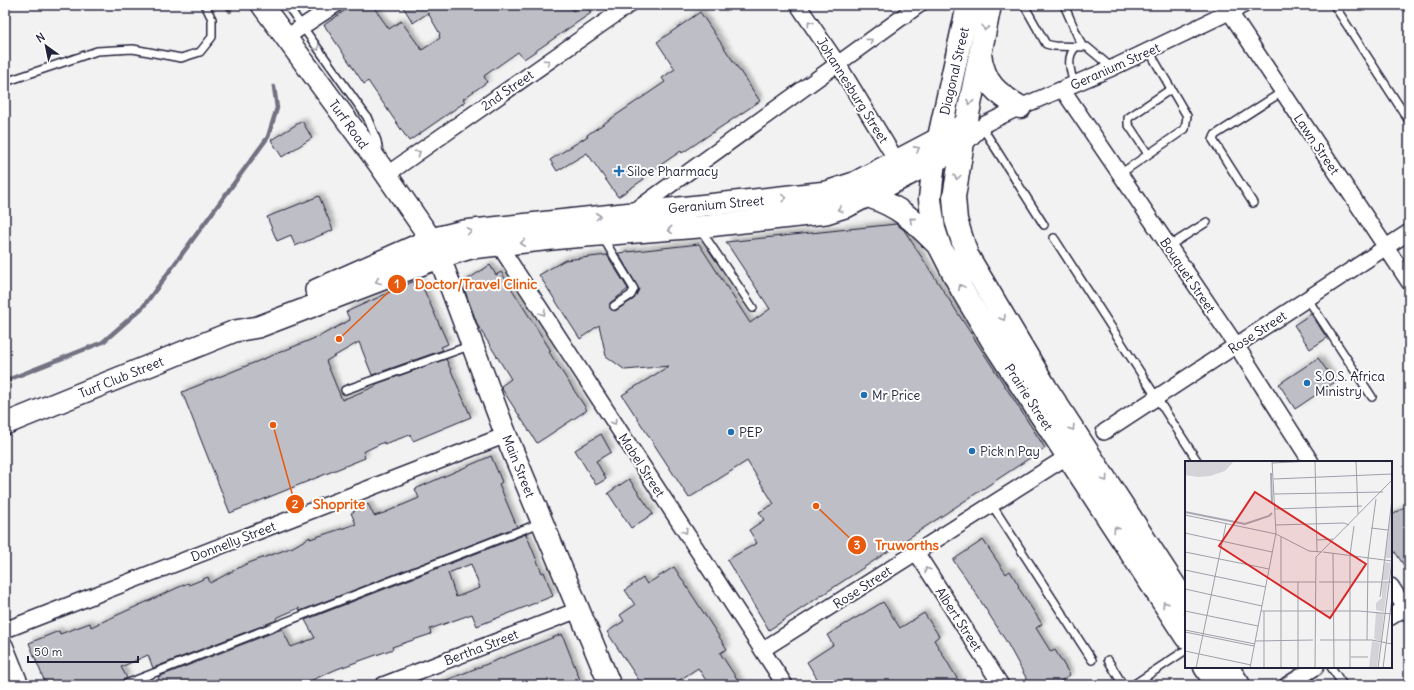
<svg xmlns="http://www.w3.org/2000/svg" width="1414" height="690" viewBox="0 0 1414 690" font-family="Delius,sans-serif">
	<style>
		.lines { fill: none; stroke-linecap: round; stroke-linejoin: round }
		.stream { stroke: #727282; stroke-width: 4.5 }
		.building { fill: #bebec6; stroke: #22223b; fill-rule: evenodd; filter: url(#shadow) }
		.lane-casing { stroke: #22223b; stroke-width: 10 }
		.street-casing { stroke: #22223b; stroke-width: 18 }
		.secondary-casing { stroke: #22223b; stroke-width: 24 }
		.primary-casing { stroke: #22223b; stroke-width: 25 }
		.lane { stroke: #fff; stroke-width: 7 }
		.street { stroke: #fff; stroke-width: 15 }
		.secondary { stroke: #fff; stroke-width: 21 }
		.primary { stroke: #fff; stroke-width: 22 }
		.oneway { stroke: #9c9ca7 }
		.poi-dot { fill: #1f6fb2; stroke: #fff; stroke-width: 1.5 }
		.labels { text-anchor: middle; stroke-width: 4; stroke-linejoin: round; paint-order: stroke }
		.street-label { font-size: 13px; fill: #22223b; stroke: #fff }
		.poi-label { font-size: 13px; fill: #22223b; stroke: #fff; text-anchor: start }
		.inset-river { fill: none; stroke: #a8a8b2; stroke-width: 2 }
		.inset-road { fill: none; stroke: #9f9fa9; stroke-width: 1 }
		.view { fill: #d62828; fill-opacity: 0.15; stroke: #d62828; stroke-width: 2 }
		.inset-edge { fill: none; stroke: #22223b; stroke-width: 2 }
		.leader { fill: none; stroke: #e8590c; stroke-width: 1.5 }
		.callout-dot { fill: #e8590c; stroke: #fff; stroke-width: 1.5 }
		.mark-label { font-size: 12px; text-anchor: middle; font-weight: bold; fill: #fff }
		.callout-label { font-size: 14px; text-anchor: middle; font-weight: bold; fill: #e8590c; stroke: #fff; stroke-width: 4; stroke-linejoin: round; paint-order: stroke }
	</style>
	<defs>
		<filter id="shadow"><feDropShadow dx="3.5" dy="-3.5" stdDeviation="2" flood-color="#0004"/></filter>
	</defs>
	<rect width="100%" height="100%" fill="#f2f2f3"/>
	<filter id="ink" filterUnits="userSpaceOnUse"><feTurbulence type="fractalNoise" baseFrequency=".025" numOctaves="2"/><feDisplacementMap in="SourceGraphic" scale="8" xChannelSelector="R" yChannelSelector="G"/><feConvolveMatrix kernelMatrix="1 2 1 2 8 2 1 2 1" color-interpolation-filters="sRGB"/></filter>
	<g filter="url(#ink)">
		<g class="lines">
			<path class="stream" d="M 226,5 L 230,11
				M 5,381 L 103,342 L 143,307 L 268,137 L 277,108 L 274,87"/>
		</g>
		<path class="building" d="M 353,5 L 372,5 L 389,29 L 401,21 L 422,50 L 440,38 L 439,35 L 440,34 L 428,13 L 413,23 L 402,5 L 569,5 L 573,11 L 582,5 L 585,5 L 591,13 L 524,59 L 518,52 L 484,76 L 487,82 L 463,99 L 465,102 L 409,141 L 368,81 L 364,84 L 324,25 Z
			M 700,12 L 760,101 L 682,153 L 681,151 L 643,177 L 644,179 L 618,197 L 587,153 L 557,171 L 550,160 L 588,136 L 587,135 L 665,82 L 662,78 L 675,69 L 657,42 Z
			M 302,121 L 312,138 L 282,157 L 271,140 Z
			M 319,196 L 333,230 L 295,246 L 291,235 L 277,241 L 267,217 Z
			M 896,224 L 904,230 L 1045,448 L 769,630 L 727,560 L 757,543 L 749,530 L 764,520 L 759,512 L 774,504 L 747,461 L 689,498 L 622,395 L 669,366 L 625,370 L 606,356 L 599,325 L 580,339 L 539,275 L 565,260 L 607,255 L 628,289 L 610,303 L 610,308 L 615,311 L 634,299 L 639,289 L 618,253 L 699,244 L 750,323 L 770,309 L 726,242 Z
			M 490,265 L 496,275 L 501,272 L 551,351 L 549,352 L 587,410 L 537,443 L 502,389 L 501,386 L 511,379 L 478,326 L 462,283 Z
			M 419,279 L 448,344 L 441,347 L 443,350 L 372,375 L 359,342 L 326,361 L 342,400 L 376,386 L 376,384 L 446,359 L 471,417 L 413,441 L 410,435 L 384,444 L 384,442 L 363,452 L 365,458 L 230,513 L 182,392 L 320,336 L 350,320 L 346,312 Z
			M 1311,314 L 1327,338 L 1310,349 L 1294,325 Z
			M 1318,358 L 1335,382 L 1295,409 L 1279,384 Z
			M 601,434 L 611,452 L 596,461 L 606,479 L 596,485 L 575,450 Z
			M 491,456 L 502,482 L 499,484 L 517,527 L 300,611 L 299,608 L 276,618 L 277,620 L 153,668 L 148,655 L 121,667 L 127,678 L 119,682 L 118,685 L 46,685 L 29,643 L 59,631 L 60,634 L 90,623 L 91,627 L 188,583 L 189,585 L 208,577 L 210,583 L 246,564 L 293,547 L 310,537 L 310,539 L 356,524 L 351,513 L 368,504 L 374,516 L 384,513 L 419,498 L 415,489 Z
			M 629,479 L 653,514 L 631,528 L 608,493 Z
			M 1409,504 L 1409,573 L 1391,546 L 1391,516 Z
			M 526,534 L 542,573 L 544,572 L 553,596 L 477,626 L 472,614 L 430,629 L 431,634 L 392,647 L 393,649 L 337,669 L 301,685 L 161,685 L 158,677 L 282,629 L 291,647 L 315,638 L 305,620 ZM 471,564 L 480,588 L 456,597 L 448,573 Z
			M 983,540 L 1006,574 L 1010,571 L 1019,586 L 1018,587 L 1042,624 L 1036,628 L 1051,652 L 1055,650 L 1070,675 L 1055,685 L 1030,685 L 1006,641 L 966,578 L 953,560 Z
			M 674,567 L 727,649 L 720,653 L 741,685 L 709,685 L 698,668 L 672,685 L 642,685 L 607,632 L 624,621 L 620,615 L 635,605 L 625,590 L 643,578 L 647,584 Z
			M 883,602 L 900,628 L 924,613 L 939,636 L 934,640 L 961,685 L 821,685 L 807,662 L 833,645 L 827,635 Z
			M 562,634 L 582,685 L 437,685 L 437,684 Z"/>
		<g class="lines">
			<g class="lane-casing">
				<path id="lane" d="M 287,5 L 367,117 L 377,141 L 379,153
					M 1024,5 L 1046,44 L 1054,46 L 1087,47 L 1112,68
					M 1064,5 L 1082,46
					M 1334,5 L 1409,121
					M 5,82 L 97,51 L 133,49 L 181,58 L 200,52 L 212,37 L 212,19 L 205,5
					M 1074,85 C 1071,72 1065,57 1076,47
					M 982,127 L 1044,225
					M 1148,154 L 1128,124 L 1128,118 L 1171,89
					M 1120,174 L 1185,129 L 1187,116 L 1149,51
					M 1253,203 L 1213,140 L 1215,135 L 1282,92
					M 700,229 L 753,308
					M 603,238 L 634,289 L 631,295 L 614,306
					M 1054,238 L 1198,462
					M 1169,246 L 1207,222
					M 1307,298 L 1372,397
					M 345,390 L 472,345
					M 992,505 L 1092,660
					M 1108,660 L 1123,685
					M 1331,667 L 1343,685
					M 123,685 L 540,523
					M 1133,685 L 1186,650"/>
			</g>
			<g class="street-casing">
				<path id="street" d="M 798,5 L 838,64 L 901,168
					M 1225,5 L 1409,282
					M 285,38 L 335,5
					M 1063,90 L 1236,345 L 1311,462
					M 962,147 L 985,124 L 1020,107 L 1112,68 L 1244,5
					M 386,175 L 629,5
					M 633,212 L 919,5
					M 499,245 L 785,685
					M 1104,432 L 1409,232
					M 916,552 L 1001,685
					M 1391,586 L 1409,614
					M 1391,617 L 1409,605
					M 5,630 L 506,435
					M 5,645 L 21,685
					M 762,650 L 1076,451
					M 383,685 L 578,610
					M 1287,685 L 1316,667"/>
			</g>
			<g class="secondary-casing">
				<path id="secondary" d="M 262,5 L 379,164 L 435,245 L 506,435 L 610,685
					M 316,290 L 431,239 L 464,231 L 827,192 L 854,183 L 966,124
					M 5,424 L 235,331 L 258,327 L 441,257 L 471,248 L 561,238 L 699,227 L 826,213 L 848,206 L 962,147"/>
			</g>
			<g class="primary-casing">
				<path id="primary" d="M 968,5 L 934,160 L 930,199 L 934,229 L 940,247 L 962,290 L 995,345 L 1186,637
					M 990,5 L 966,124 L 954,197 L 956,220 L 967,255 L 1046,388 L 1186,603
					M 980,55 C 985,84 996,93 1020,107
					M 868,196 C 901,207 914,221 938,245
					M 1205,667 L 1217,685
					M 1227,667 L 1239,685"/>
			</g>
			<use href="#lane" class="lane"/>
			<use href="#street" class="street"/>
			<use href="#secondary" class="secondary"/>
			<use href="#primary" class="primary"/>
		</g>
		<defs><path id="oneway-chevron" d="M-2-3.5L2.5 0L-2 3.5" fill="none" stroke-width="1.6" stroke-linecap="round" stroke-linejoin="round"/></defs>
		<g class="oneway">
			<use href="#oneway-chevron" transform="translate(810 23) rotate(-124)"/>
			<use href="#oneway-chevron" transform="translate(985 28) rotate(102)"/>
			<use href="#oneway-chevron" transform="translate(870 41) rotate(-36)"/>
			<use href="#oneway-chevron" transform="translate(317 48) rotate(54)"/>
			<use href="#oneway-chevron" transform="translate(547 62) rotate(-35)"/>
			<use href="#oneway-chevron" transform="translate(970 102) rotate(101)"/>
			<use href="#oneway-chevron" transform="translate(917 149) rotate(-29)"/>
			<use href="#oneway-chevron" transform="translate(418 153) rotate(-35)"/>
			<use href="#oneway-chevron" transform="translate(957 177) rotate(98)"/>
			<use href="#oneway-chevron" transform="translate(784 198) rotate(-5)"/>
			<use href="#oneway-chevron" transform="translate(840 209) rotate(163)"/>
			<use href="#oneway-chevron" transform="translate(598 216) rotate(-7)"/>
			<use href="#oneway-chevron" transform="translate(912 220) rotate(-139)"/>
			<use href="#oneway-chevron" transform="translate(670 230) rotate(176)"/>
			<use href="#oneway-chevron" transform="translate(469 231) rotate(-7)"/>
			<use href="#oneway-chevron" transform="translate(523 243) rotate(173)"/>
			<use href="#oneway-chevron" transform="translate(378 281) rotate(159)"/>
			<use href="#oneway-chevron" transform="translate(961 287) rotate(-118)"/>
			<use href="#oneway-chevron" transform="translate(543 313) rotate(57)"/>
			<use href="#oneway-chevron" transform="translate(1003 318) rotate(60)"/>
			<use href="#oneway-chevron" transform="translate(614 422) rotate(57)"/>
			<use href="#oneway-chevron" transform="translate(1072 428) rotate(57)"/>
			<use href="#oneway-chevron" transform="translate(1105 479) rotate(56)"/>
			<use href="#oneway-chevron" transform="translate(1116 529) rotate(-124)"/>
			<use href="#oneway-chevron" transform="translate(685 531) rotate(57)"/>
			<use href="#oneway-chevron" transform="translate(927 570) rotate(-123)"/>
			<use href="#oneway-chevron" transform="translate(1165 604) rotate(-123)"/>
		</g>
	</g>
	<g class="poi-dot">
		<path d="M617 165h4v4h4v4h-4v4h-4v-4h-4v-4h4z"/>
		<circle cx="1307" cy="383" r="4"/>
		<circle cx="864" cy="395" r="4"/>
		<circle cx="731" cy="432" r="4"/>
		<circle cx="972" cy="451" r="4"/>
	</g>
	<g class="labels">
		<g class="street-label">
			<text transform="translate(1115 66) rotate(-24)" y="5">Geranium Street</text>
			<text transform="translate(954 71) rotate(-77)" y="5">Diagonal Street</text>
			<text transform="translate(507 90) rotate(-35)" y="5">2nd Street</text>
			<text transform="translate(853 90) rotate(58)" y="5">Johannesburg Street</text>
			<text transform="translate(349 124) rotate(54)" y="5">Turf Road</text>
			<text transform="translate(1317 144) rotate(56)" y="5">Lawn Street</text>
			<text transform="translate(716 204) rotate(-5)" y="5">Geranium Street</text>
			<text transform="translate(1188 275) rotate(56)" y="5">Bouquet Street</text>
			<text transform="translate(1257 332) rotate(-33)" y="5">Rose Street</text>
			<text transform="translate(121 377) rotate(-22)" y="5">Turf Club Street</text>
			<text transform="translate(1029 397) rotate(57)" y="5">Prairie Street</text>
			<text transform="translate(642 465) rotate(57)" y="5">Mabel Street</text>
			<text transform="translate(519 466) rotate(68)" y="5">Main Street</text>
			<text transform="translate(233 541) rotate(-21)" y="5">Donnelly Street</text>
			<text transform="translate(862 587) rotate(-33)" y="5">Rose Street</text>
			<text transform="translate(959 619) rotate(57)" y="5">Albert Street</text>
			<text transform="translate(481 647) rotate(-21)" y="5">Bertha Street</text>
		</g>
		<g class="poi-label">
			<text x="627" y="176">Siloe Pharmacy</text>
			<text x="1315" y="381">S.O.S. Africa<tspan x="1315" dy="15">Ministry</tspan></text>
			<text x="872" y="400">Mr Price</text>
			<text x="739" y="437">PEP</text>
			<text x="980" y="456">Pick n Pay</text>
		</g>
	</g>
	<g transform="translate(1185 461)">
		<rect width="207" height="207" fill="#f2f2f3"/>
		<path d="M 0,0 L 49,0 L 40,10 L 25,15 L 13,16 L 0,14 ZM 207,43 L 207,97 L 200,97 ZM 200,101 L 206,102 L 203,119 L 197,119 ZM 203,121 L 199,151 L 191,149 L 191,142 L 197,137 L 196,122 ZM 191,151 L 199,153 L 196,180 L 189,178 ZM 187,180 L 195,182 L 192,207 L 184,207 Z" fill="#d3d3d8"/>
		<path class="inset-river" d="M 86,12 L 87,43M 0,51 L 60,63 L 84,55 L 87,52"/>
		<path class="inset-road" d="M 130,0 L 132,91M 171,0 L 173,53M 87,2 L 128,0M 89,18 L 207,13M 89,33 L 198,31M 90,48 L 177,45M 0,54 L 91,73 L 124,90 L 137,91M 91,64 L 159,62 L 164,64M 186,67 L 203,69M 0,72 L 87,91M 132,79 L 148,78M 0,91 L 84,108M 138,91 L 207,100M 148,92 L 149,207M 0,109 L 81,126M 96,121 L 131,121M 134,121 L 207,121M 0,128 L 77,145M 195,136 L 207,38M 0,150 L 73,165M 76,150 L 174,150 L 207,153M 79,150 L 79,207M 0,169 L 70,183M 0,171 L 69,185M 135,179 L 187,179 L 207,183M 182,179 L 183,97 L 191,38M 70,180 L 128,179M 0,190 L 66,204M 166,196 L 183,196M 11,207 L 41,63M 65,207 L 91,72 L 87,0M 96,207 L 96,76M 113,207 L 113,121M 130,207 L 131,96 L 207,19M 165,207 L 165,94 L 169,65M 193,207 L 207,100M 198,207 L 207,137"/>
		<path class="view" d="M 70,31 L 181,103 L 145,157 L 34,85 Z"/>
		<rect width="207" height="207" class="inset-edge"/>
	</g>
	<path class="leader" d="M339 339L397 284M273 425L295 504M816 506L857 545"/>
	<g class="callout-dot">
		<circle cx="339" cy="339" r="4"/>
		<circle cx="273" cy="425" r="4"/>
		<circle cx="816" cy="506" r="4"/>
		<circle cx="397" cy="284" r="10"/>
		<circle cx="295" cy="504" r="10"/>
		<circle cx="857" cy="545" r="10"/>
	</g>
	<g class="mark-label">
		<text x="397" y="288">1</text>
		<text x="295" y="508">2</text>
		<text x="857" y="549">3</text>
	</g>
	<g class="callout-label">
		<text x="476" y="289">Doctor/Travel Clinic</text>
		<text x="339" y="509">Shoprite</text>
		<text x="907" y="550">Truworths</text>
	</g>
	<rect width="1414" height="690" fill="none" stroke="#fff" stroke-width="20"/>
	<rect x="10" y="10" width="1394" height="670" fill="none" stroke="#22223b" stroke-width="1.5" filter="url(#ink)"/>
	<g transform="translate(46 46) rotate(327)" stroke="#ffffff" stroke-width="3" paint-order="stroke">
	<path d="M0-3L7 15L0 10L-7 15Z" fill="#22223b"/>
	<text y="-6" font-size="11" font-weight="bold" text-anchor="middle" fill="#22223b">N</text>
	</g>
	<path d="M28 656v6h110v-6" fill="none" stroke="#22223b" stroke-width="2"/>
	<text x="34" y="656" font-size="12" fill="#22223b" stroke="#ffffff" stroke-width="3" paint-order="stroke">50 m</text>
</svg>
